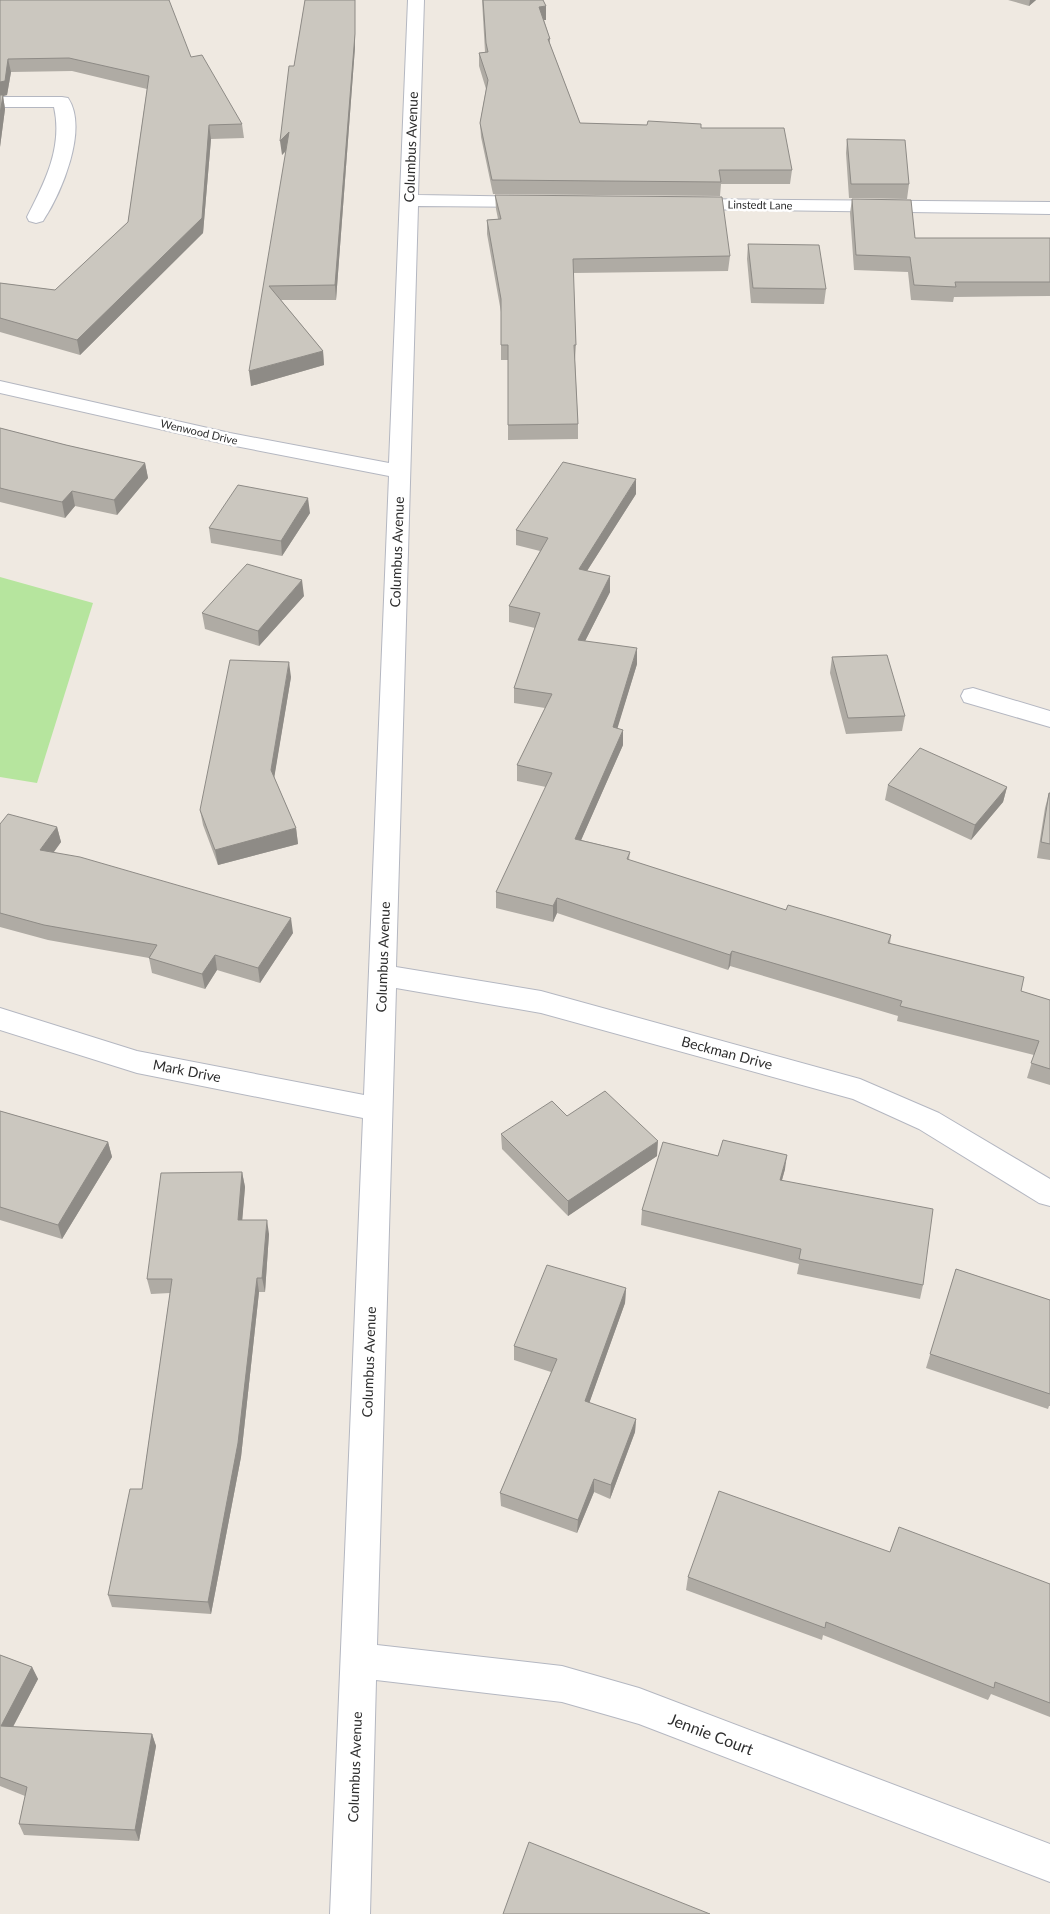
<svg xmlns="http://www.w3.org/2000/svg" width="1050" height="1914" viewBox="0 0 1050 1914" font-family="Lato,sans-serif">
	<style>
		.green { fill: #b6e59e }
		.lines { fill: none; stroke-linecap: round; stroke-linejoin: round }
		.minor-casing { stroke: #b4b7c1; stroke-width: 2 }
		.minor { fill: #fff; fill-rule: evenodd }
		.wall { fill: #afaba4 }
		.shaded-wall { fill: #8e8b86 }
		.building { fill: #cbc7bf; stroke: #8e8b86 }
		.labels { text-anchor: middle; stroke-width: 5; stroke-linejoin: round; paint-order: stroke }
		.far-street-label { font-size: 11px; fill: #2e2e2e; stroke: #fff }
		.street-label { font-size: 14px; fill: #2e2e2e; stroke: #fff }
		.near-street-label { font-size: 16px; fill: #2e2e2e; stroke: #fff }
	</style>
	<rect width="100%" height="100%" fill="#efe9e1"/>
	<path class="green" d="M 0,577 L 93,603 L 37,783 L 0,777 Z"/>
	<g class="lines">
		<g class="minor-casing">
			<path id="minor" d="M 408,0 L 424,0 L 418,195 L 533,197 L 539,198 L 542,202 L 539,206 L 533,207 L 418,206 L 396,967 L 541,991 L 860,1079 L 939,1113 L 1050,1179 L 1050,1206 L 1039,1203 L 919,1129 L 853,1099 L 541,1013 L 396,988 L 377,1645 L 562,1666 L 639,1688 L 1050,1844 L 1050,1882 L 639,1724 L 562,1702 L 376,1680 L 370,1914 L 330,1914 L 363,1118 L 137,1073 L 0,1030 L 0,1008 L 137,1051 L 364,1095 L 389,476 L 230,445 L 0,393 L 0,381 L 230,433 L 389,463 Z
				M 0,97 L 62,97 L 68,98 C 89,129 61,194 43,221 L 36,223 L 29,221 L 27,217 C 45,182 63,147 54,107 L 0,107 Z
				M 686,199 L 1050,202 L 1050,214 L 686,209 L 680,208 L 677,204 L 680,200 Z
				M 973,688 L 1050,711 L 1050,727 L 964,702 L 961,696 L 964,690 Z"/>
		</g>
		<use href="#minor" class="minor"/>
	</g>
	<path class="wall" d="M 0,0 L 191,57 L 242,124 L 244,138 L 211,139 L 203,233 L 80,355 L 0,332 L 0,283 L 55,290 L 128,222 L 147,89 L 72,71 L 11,72 L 7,95 L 3,96 L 5,109 L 0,147 Z
		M 305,0 L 355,0 L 355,47 L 336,300 L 281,300 L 323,351 L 324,365 L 251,386 L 286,151 L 282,155 L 294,66 Z
		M 482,0 L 543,0 L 546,6 L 546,20 L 544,20 L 550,39 L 550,44 L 580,123 L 647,125 L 701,124 L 701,128 L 792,170 L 790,184 L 721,184 L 720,196 L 493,194 L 481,137 L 480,123 L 486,89 L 479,66 L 479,53 L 485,52 Z
		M 1008,0 L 1036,0 L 1029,6 Z
		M 847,139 L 909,184 L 907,199 L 849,198 L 846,153 Z
		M 495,195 L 730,256 L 728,271 L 573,273 L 576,345 L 575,360 L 578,424 L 578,439 L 508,440 L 508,360 L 501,360 L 501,312 L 487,234 L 487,220 L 498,219 L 496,209 Z
		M 852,199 L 915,238 L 1050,238 L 1050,296 L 954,297 L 953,302 L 911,300 L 908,272 L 854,270 L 850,213 Z
		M 748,244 L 826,289 L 824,304 L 751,303 L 747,259 Z
		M 0,428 L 66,445 L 145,463 L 148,478 L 117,515 L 75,506 L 65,518 L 0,502 Z
		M 636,494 L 587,571 L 610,576 L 610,592 L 585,641 L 637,664 L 617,728 L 623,745 L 581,840 L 630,852 L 629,860 L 786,910 L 891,935 L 890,944 L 1021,991 L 1050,1000 L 1050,1085 L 1027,1078 L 1034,1055 L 897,1021 L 898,1016 L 730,966 L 728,970 L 557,913 L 553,922 L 496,908 L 496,892 L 546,787 L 517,781 L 517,765 L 545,708 L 514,703 L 514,688 L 535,628 L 509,622 L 509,606 L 540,551 L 516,545 L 516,530 Z
		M 310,513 L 282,556 L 211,543 L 209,528 Z
		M 304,596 L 259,646 L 205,629 L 202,613 Z
		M 832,657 L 905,716 L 902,731 L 846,734 L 830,673 Z
		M 291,677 L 274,777 L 296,828 L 298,844 L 218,865 L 203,825 L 200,810 Z
		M 888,785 L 1007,787 L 1003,802 L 971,840 L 885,800 Z
		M 1049,793 L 1050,793 L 1050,860 L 1037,858 L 1045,808 Z
		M 0,824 L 57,827 L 61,842 L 54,852 L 293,933 L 260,983 L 217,970 L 205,989 L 152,973 L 149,958 L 48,940 L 0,927 Z
		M 0,1111 L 108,1142 L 112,1157 L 62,1239 L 0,1220 Z
		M 567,1116 L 657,1156 L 568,1216 L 502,1149 L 501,1134 Z
		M 718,1156 L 785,1169 L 782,1180 L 923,1285 L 920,1299 L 797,1274 L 799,1264 L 641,1225 L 642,1210 Z
		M 242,1172 L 245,1187 L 242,1220 L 269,1234 L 265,1292 L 259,1292 L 241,1457 L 211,1614 L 112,1607 L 108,1595 L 142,1489 L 170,1293 L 151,1294 L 147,1279 Z
		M 956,1269 L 1050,1300 L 1050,1406 L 1049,1406 L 1048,1409 L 926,1368 Z
		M 626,1288 L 625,1303 L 589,1403 L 636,1419 L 635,1432 L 610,1499 L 594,1492 L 577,1533 L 501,1506 L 500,1493 L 551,1372 L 514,1360 L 514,1346 Z
		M 890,1552 L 1050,1584 L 1050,1717 L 991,1694 L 988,1700 L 823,1635 L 822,1640 L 686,1590 L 688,1577 Z
		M 0,1655 L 32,1667 L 38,1679 L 13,1727 L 152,1734 L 156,1746 L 139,1841 L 24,1835 L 19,1824 L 25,1796 L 0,1786 Z"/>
	<path class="shaded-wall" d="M 355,0 L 355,47 L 336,300 L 335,285 Z
		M 1030,0 L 1036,0 L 1029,6 Z
		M 546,6 L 546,20 L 539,20 L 539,7 Z
		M 8,59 L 11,72 L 7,95 L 3,96 L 5,109 L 0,147 L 0,82 Z
		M 209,125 L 211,139 L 203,233 L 80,355 L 77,340 Z
		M 289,132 L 290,146 L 282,155 L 280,141 Z
		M 323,351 L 324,365 L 251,386 L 249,371 Z
		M 145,463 L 148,478 L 117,515 L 114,500 Z
		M 636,479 L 636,494 L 578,585 L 579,569 Z
		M 72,491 L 75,506 L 65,518 L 62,502 Z
		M 308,498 L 310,513 L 282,556 L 281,541 Z
		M 610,576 L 610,592 L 578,655 L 578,640 Z
		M 302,580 L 304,596 L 259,646 L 258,631 Z
		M 637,648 L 637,664 L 613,743 L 613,727 Z
		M 289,662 L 291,677 L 273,785 L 271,770 Z
		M 623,730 L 623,745 L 575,854 L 575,839 Z
		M 1007,787 L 1003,802 L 971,840 L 975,825 Z
		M 57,827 L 61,842 L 44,865 L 40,850 Z
		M 296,828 L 298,844 L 218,865 L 215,850 Z
		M 557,898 L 557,913 L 553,922 L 553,906 Z
		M 291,918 L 293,933 L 260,983 L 258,968 Z
		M 732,951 L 730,966 L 728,970 L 730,955 Z
		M 215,955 L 217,970 L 205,989 L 202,974 Z
		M 658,1141 L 657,1156 L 568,1216 L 568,1201 Z
		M 108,1142 L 112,1157 L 62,1239 L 58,1225 Z
		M 787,1155 L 785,1169 L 778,1194 L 780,1180 Z
		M 242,1172 L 245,1187 L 241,1235 L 238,1220 Z
		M 267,1220 L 269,1234 L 265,1292 L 262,1278 Z
		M 257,1278 L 259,1292 L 241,1457 L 211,1614 L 208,1602 Z
		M 626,1288 L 625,1303 L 585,1415 L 585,1401 Z
		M 636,1419 L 635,1432 L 610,1499 L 611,1485 Z
		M 594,1479 L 594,1492 L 577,1533 L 578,1520 Z
		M 32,1667 L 38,1679 L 7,1738 L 1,1726 Z
		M 152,1734 L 156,1746 L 139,1841 L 135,1830 Z"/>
	<path class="building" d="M 0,0 L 169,0 L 191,57 L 202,55 L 242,124 L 209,125 L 202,218 L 77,340 L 0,318 L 0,283 L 55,290 L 128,222 L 149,76 L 69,58 L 8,59 L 5,81 L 0,82 Z
		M 305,0 L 355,0 L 355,34 L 335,285 L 269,286 L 323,351 L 249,371 L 289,132 L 280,141 L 289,66 L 294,66 Z
		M 483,0 L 543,0 L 546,6 L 539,7 L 550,39 L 548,39 L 580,123 L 647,125 L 648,121 L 701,124 L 701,128 L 784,128 L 792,170 L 719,170 L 721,182 L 492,180 L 480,123 L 488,80 L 479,53 L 488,52 L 486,43 Z
		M 0,95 L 3,95 L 0,114 Z
		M 847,139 L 905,140 L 909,184 L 851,184 Z
		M 495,195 L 722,197 L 730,256 L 573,259 L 576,345 L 574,345 L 578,424 L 508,425 L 508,345 L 501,345 L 501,299 L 487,220 L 501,219 Z
		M 852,199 L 911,200 L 915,238 L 1050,238 L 1050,282 L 955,282 L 956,287 L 914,285 L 910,257 L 856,255 Z
		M 748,244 L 819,245 L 826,289 L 753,288 Z
		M 0,428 L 66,445 L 145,463 L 114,500 L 72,491 L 62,502 L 12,491 L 0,488 Z
		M 563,462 L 636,479 L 579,569 L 610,576 L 578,640 L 637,648 L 613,727 L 623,730 L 575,839 L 630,852 L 627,859 L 786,910 L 788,905 L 891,935 L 888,943 L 1024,977 L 1021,991 L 1050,1000 L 1050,1069 L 1031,1063 L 1039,1041 L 900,1006 L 902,1001 L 732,951 L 730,955 L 557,898 L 553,906 L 496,892 L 552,773 L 517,765 L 552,694 L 514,688 L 540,613 L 509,606 L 548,538 L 516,530 Z
		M 238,485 L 308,498 L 281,541 L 209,528 Z
		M 247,564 L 302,580 L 258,631 L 202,613 Z
		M 887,655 L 905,716 L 848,718 L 832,657 Z
		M 230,660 L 289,662 L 271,770 L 296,828 L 215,850 L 200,810 Z
		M 920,748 L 1007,787 L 975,825 L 888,785 Z
		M 1049,793 L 1050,793 L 1050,844 L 1041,842 Z
		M 8,814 L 57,827 L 40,850 L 80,857 L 291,918 L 258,968 L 215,955 L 202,974 L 149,958 L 157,945 L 44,925 L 0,913 L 0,824 Z
		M 605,1091 L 658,1141 L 568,1201 L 501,1134 L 552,1101 L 567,1116 Z
		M 0,1111 L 108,1142 L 58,1225 L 0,1207 Z
		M 723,1140 L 787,1155 L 780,1180 L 933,1209 L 923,1285 L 799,1259 L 801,1249 L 642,1210 L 663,1142 L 718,1156 Z
		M 242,1172 L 238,1220 L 267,1220 L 262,1278 L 257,1278 L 238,1443 L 208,1602 L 108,1595 L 130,1489 L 142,1489 L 172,1279 L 147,1279 L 161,1173 Z
		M 547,1265 L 626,1288 L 585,1401 L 636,1419 L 611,1485 L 594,1479 L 578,1520 L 500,1493 L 557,1359 L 514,1346 Z
		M 956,1269 L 1050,1300 L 1050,1394 L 930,1354 Z
		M 719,1491 L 890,1552 L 899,1527 L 1050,1584 L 1050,1703 L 995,1682 L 994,1688 L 826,1622 L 825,1628 L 688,1577 Z
		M 0,1655 L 32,1667 L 1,1726 L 152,1734 L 135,1830 L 19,1824 L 27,1787 L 0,1777 Z
		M 529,1842 L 710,1914 L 503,1914 Z"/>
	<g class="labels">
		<g class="far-street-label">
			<text transform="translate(760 205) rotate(1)" y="4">Linstedt Lane</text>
			<text transform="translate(199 432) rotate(13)" y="4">Wenwood Drive</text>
		</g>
		<g class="street-label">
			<text transform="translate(411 147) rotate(-88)" y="5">Columbus Avenue</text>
			<text transform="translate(397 552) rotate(-88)" y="5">Columbus Avenue</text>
			<text transform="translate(383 957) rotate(-88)" y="5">Columbus Avenue</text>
			<text transform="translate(727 1053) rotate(15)" y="5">Beckman Drive</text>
			<text transform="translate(187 1071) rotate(11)" y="5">Mark Drive</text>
			<text transform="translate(369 1362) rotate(-88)" y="5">Columbus Avenue</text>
			<text transform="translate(355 1767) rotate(-88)" y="5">Columbus Avenue</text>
		</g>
		<g class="near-street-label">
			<text transform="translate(711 1734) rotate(21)" y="6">Jennie Court</text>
		</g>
	</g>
</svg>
